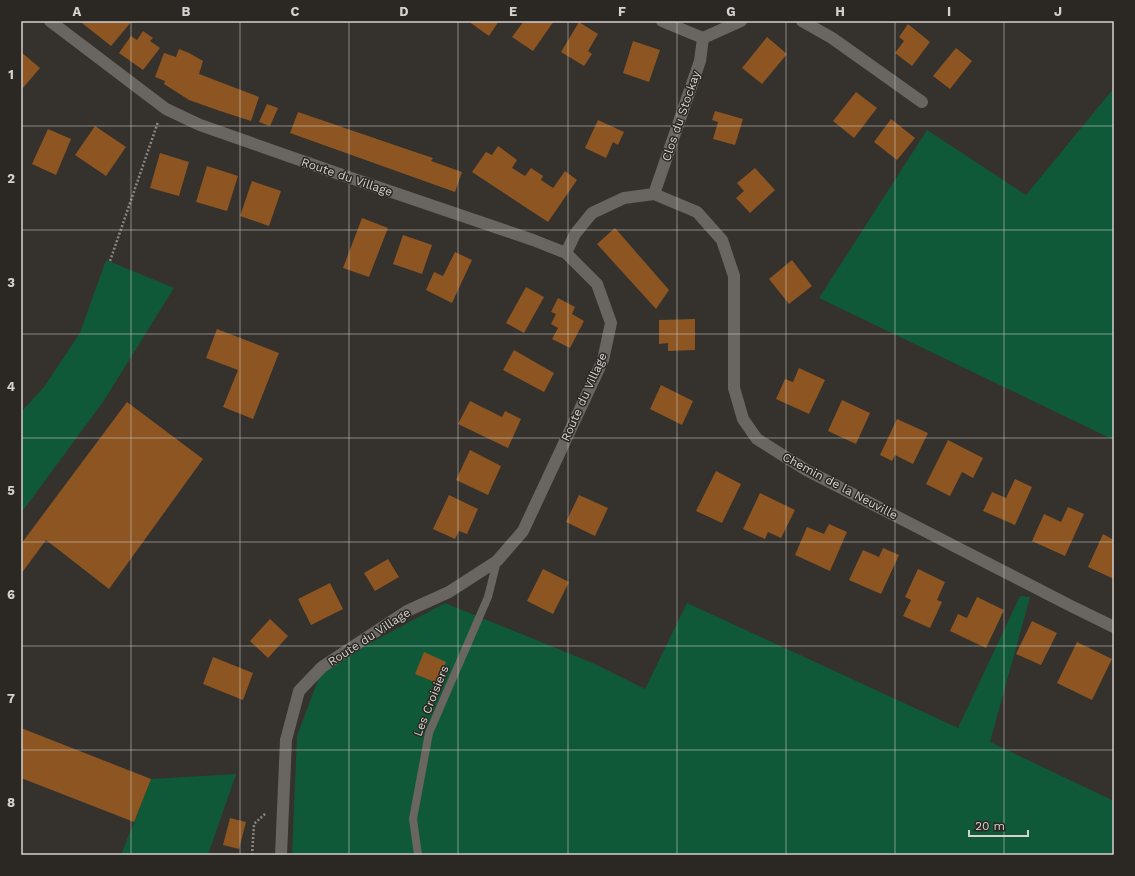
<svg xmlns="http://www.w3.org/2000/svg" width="1135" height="876" viewBox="0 0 1135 876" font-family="'Work Sans',sans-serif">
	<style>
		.green { fill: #105938 }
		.building { fill: #8d5521 }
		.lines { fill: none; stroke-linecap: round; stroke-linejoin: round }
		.path { stroke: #8a8783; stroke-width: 2.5; stroke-dasharray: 2 2; stroke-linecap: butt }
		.lane { stroke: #696560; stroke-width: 8 }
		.street { stroke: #696560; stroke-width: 12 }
		.grid { fill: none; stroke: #d4d1ce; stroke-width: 1; stroke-opacity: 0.55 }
		.labels { text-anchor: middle; stroke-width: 3; stroke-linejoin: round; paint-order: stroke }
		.street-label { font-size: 12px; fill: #d4d1ce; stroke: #2b2723 }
		.neatline { fill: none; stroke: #d4d1ce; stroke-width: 1.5 }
		.grid-label { font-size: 13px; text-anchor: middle; font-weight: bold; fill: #d4d1ce }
	</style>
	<rect width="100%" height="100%" fill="#35312d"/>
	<path class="green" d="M 1114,88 L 1114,440 L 819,298 L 927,130 L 1026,195 Z
		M 106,260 L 174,288 L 103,402 L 21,513 L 21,412 L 44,387 L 80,333 Z
		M 1020,596 L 1030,597 L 990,742 L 1114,801 L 1114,855 L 292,855 L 297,736 L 321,672 L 348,655 L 445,603 L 595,664 L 645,689 L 687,603 L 958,728 Z
		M 236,774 L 208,855 L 121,855 L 151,779 Z"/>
	<path class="building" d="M 83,21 L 132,21 L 111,46 L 82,23 Z
		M 468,21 L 499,21 L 489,36 Z
		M 524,21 L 554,21 L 533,51 L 512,37 Z
		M 579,22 L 598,34 L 588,51 L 592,54 L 584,66 L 561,52 Z
		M 908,24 L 930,42 L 912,66 L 895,53 L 904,41 L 899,37 Z
		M 143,31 L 153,38 L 150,41 L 160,48 L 143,70 L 119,53 L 131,36 L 137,40 Z
		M 767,37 L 787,54 L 762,84 L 742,68 Z
		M 633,41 L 660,50 L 649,82 L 623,73 Z
		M 956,48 L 972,61 L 950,89 L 933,76 Z
		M 179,49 L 189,53 L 203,61 L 199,74 L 259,97 L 251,121 L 220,111 L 189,100 L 175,91 L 164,84 L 165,81 L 155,77 L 164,53 L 176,57 Z
		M 21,52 L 40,68 L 22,89 L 21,88 Z
		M 856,92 L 877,108 L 854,138 L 833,121 Z
		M 267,104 L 278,108 L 270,126 L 259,122 Z
		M 715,111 L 743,119 L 735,145 L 713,139 L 718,122 L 712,120 Z
		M 298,112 L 415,152 L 433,158 L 431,161 L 462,172 L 455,192 L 290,133 Z
		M 891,119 L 915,138 L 897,160 L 874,142 Z
		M 598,120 L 624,132 L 618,145 L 613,142 L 606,158 L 585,148 Z
		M 95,126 L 126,147 L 106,176 L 75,155 Z
		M 48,129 L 71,139 L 56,175 L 32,164 Z
		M 498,146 L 517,160 L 512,168 L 525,176 L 531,168 L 543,176 L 541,180 L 553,188 L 565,171 L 577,180 L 548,222 L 472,172 L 486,152 L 492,155 Z
		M 160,153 L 189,162 L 179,196 L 150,188 Z
		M 207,166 L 238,176 L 227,211 L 196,202 Z
		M 755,168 L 775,190 L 750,213 L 736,198 L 744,191 L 737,183 Z
		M 252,181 L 281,191 L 269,226 L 240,216 Z
		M 362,218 L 388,228 L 369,277 L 343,268 Z
		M 615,228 L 669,290 L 656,309 L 597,244 Z
		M 403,235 L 432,245 L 422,274 L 393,264 Z
		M 455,252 L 472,260 L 452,303 L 426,290 L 434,272 L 443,276 Z
		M 792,260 L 812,286 L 789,304 L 769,279 Z
		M 526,287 L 544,297 L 524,333 L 506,323 Z
		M 558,298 L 575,307 L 572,314 L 584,321 L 570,348 L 552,339 L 558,328 L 551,324 L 556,314 L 551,312 Z
		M 695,319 L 695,350 L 668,351 L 668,343 L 659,344 L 659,320 Z
		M 217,329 L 279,353 L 253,419 L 223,407 L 238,370 L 206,358 Z
		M 514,350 L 554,373 L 544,392 L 503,370 Z
		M 799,368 L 825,380 L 809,414 L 776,399 L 785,379 L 793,382 Z
		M 661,385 L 693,401 L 682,425 L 650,409 Z
		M 842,400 L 870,413 L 856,444 L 828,431 Z
		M 470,401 L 502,417 L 505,411 L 521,419 L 508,448 L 458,424 Z
		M 127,402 L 203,459 L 109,589 L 46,540 L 21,574 L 21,544 Z
		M 897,419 L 928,433 L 913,464 L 895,455 L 892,461 L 880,455 Z
		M 948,440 L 983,458 L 973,478 L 962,472 L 950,496 L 926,484 Z
		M 470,450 L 501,466 L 488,495 L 456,480 Z
		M 716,471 L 741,484 L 722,523 L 696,511 Z
		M 1015,479 L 1032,487 L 1015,525 L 983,511 L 992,492 L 1006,498 Z
		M 760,493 L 795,510 L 781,538 L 768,532 L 765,539 L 743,529 Z
		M 449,495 L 478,509 L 467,534 L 459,531 L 455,539 L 433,529 Z
		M 579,495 L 608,508 L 595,536 L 566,522 Z
		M 1068,507 L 1084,514 L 1065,556 L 1032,541 L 1044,514 L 1061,522 Z
		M 829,524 L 847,532 L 830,571 L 795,555 L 807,527 L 824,534 Z
		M 1103,534 L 1114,540 L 1114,579 L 1088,567 Z
		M 883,548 L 899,555 L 881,594 L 849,580 L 863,550 L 879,557 Z
		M 388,559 L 399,577 L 375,591 L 364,573 Z
		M 543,569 L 569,582 L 553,614 L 527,601 Z
		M 918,569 L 945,582 L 937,600 L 942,602 L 930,628 L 903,616 L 911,600 L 905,597 Z
		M 330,583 L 343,609 L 311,625 L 298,599 Z
		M 977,597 L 1004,610 L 986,648 L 950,631 L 958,614 L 967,618 Z
		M 270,619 L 288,636 L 268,658 L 250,641 Z
		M 1032,621 L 1057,633 L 1041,665 L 1016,654 Z
		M 1077,642 L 1112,659 L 1092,700 L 1057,683 Z
		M 424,652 L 446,662 L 437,683 L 415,674 Z
		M 213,657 L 253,673 L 243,700 L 203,684 Z
		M 21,728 L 151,779 L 134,822 L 21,778 Z
		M 230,818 L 246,822 L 239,849 L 223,845 Z"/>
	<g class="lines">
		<path class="path" d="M 110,261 L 158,122
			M 252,855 L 254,824 L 266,813"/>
		<path class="lane" d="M 418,855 L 413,819 L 429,733 L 488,597 L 497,561"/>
		<path class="street" d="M 50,21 L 166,109 L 200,125 L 345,176 L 533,240 L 566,253 L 597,284 L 611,323 L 603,360 L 523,531 L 497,561 L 449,592 L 407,611 L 322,667 L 299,691 L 286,740 L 281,855
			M 662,21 L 703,38 L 741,21
			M 802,21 L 832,38 L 922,102
			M 654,194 L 700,61 L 703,38
			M 566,253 L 575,234 L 592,213 L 624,198 L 654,194 L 697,212 L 722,240 L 734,276 L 734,388 L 743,419 L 757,439 L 806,470 L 1071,606 L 1114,627"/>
	</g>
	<path class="grid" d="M 131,21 L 131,855M 240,21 L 240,855M 349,21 L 349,855M 458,21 L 458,855M 568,21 L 568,855M 677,21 L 677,855M 786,21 L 786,855M 895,21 L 895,855M 1004,21 L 1004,855M 21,126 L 1114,126M 21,230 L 1114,230M 21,334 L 1114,334M 21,438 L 1114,438M 21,542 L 1114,542M 21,646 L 1114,646M 21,750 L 1114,750"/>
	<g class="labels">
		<g class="street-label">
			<text transform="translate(681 116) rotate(-71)" y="4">Clos du Stockay</text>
			<text transform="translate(347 177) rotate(19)" y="4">Route du Village</text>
			<text transform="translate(584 397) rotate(-66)" y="4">Route du Village</text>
			<text transform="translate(840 486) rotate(28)" y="4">Chemin de la Neuville</text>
			<text transform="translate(369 637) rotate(-33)" y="4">Route du Village</text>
			<text transform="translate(431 701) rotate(-68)" y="4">Les Croisiers</text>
		</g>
	</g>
	<rect width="1135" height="876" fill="none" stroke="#2b2723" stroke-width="44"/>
	<path d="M969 830v6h59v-6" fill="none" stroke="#d4d1ce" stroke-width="2"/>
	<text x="975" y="830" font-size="12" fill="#d4d1ce" stroke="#2b2723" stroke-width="3" paint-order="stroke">20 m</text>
	<rect x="22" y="22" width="1091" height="832" class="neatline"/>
	<g class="grid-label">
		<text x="77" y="16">A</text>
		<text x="186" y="16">B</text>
		<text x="295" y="16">C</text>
		<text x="404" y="16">D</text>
		<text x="513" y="16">E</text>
		<text x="622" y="16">F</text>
		<text x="731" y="16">G</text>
		<text x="840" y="16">H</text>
		<text x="949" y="16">I</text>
		<text x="1058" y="16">J</text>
		<text x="11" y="79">1</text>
		<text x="11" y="183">2</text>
		<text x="11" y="287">3</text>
		<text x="11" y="391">4</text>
		<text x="11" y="495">5</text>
		<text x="11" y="599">6</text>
		<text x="11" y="703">7</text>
		<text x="11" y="807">8</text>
	</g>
</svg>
